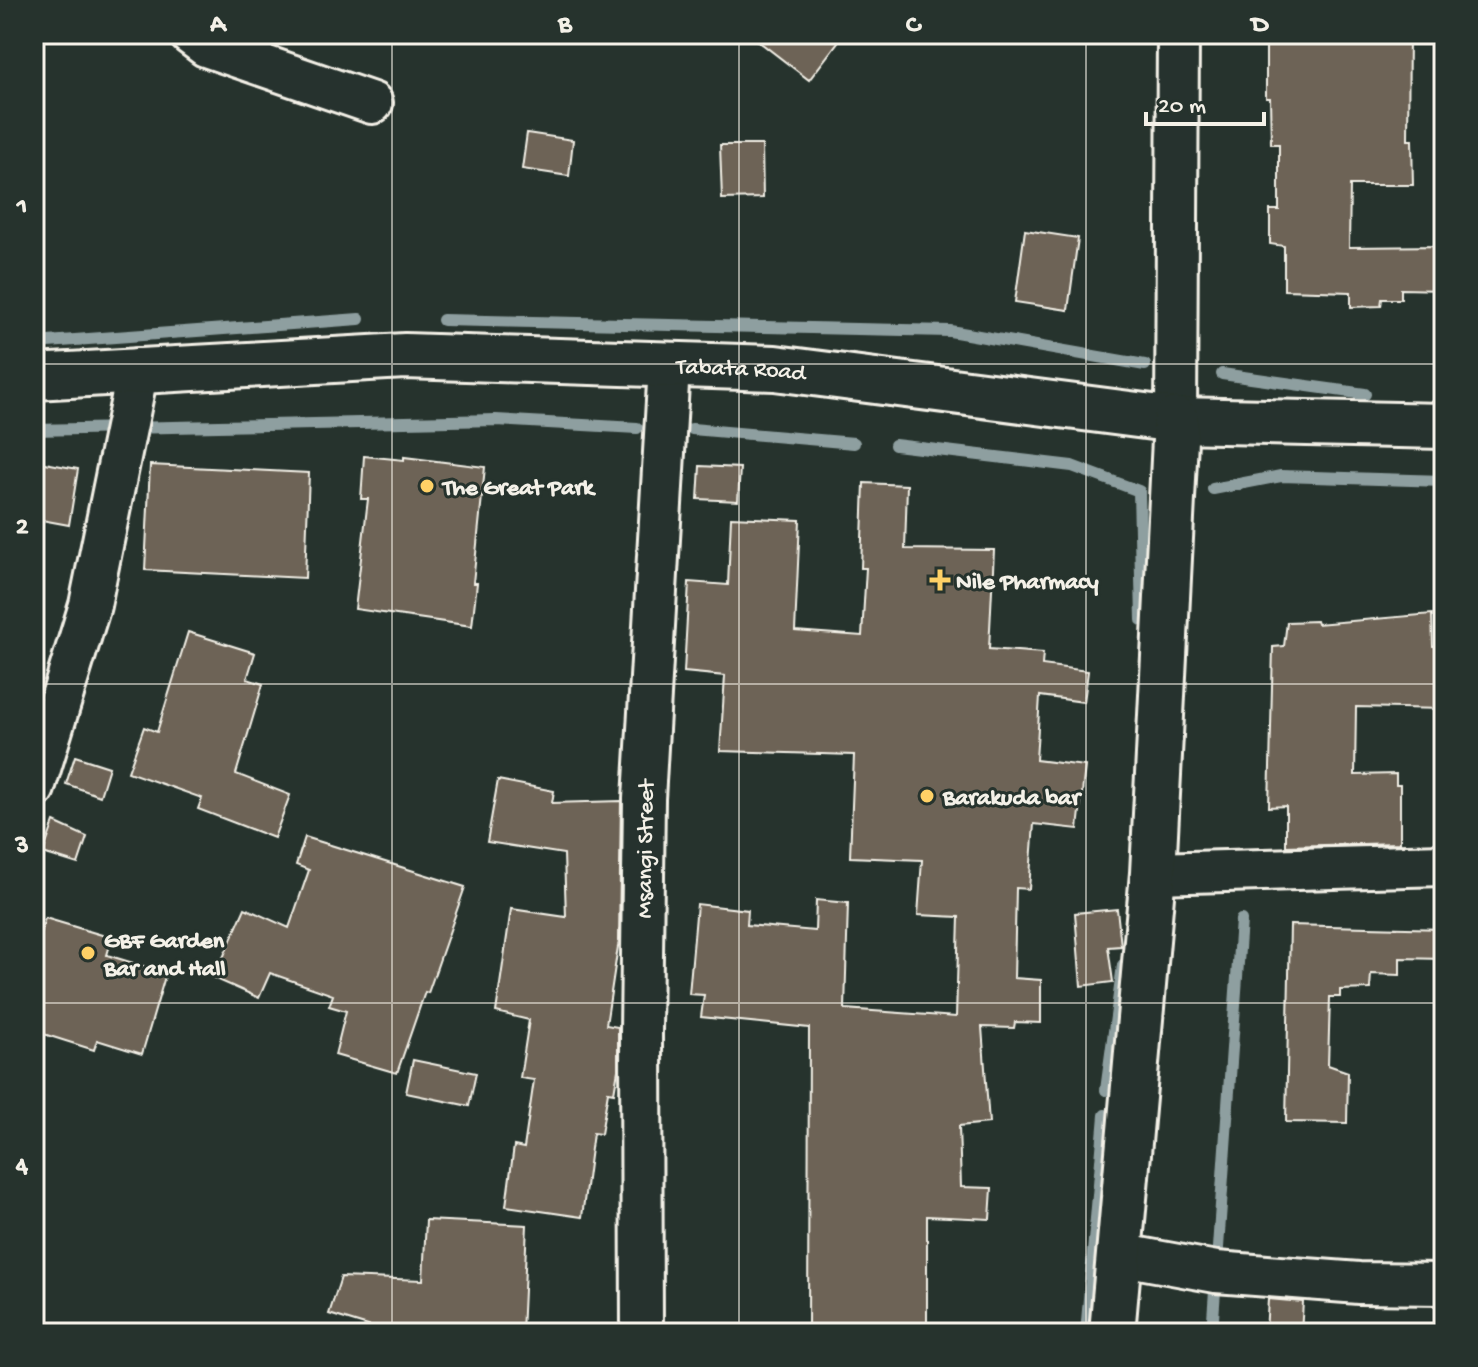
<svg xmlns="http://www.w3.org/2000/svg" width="1478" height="1367" viewBox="0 0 1478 1367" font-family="'Gochi Hand',sans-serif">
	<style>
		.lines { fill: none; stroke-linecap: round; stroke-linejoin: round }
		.stream { stroke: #8e9fa0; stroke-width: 12 }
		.building { fill: #6d6456; stroke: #f4f1e8; stroke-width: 2 }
		.minor-casing { stroke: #f4f1e8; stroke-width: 46 }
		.secondary-casing { stroke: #f4f1e8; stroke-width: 50 }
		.minor { stroke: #26332d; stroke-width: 40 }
		.secondary { stroke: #26332d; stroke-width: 44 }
		.grid { fill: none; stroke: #f4f1e8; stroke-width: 2; stroke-opacity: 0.55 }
		.poi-dot { fill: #ffd166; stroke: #26332d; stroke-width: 3 }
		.labels { text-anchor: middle; stroke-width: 6; stroke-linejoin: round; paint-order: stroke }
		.street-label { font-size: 24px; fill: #f4f1e8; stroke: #26332d }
		.poi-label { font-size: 24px; font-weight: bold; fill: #f4f1e8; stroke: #26332d; text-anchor: start }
		.neatline { fill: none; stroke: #f4f1e8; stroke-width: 3 }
		.grid-label { font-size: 26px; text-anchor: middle; font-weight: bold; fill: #f4f1e8 }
	</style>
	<rect width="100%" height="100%" fill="#26332d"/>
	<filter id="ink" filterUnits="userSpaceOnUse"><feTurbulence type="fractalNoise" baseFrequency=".0125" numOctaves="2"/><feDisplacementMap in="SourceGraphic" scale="16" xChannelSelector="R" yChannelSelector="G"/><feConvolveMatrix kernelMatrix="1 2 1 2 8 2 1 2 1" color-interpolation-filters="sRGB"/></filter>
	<g filter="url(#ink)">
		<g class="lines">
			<path class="stream" d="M 443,320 L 950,331 L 1145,365
				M 34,343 L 359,319
				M 1222,374 L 1365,394
				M 692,429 L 854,443
				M 34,430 L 496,420 L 637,428
				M 895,445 L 1072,466 L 1139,491 L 1142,620
				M 1213,489 L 1281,476 L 1444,481
				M 1106,1090 L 1123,965
				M 1086,1333 L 1105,1115
				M 1212,1333 L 1241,920"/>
		</g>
		<path class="building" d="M 749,34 L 844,34 L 809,80 Z
			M 1266,34 L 1409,34 L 1408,140 L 1412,140 L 1413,185 L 1350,185 L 1349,247 L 1444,246 L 1444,290 L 1401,289 L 1401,299 L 1382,299 L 1381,306 L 1351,307 L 1351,292 L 1284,290 L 1284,246 L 1270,244 L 1270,210 L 1279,210 L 1279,144 L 1271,144 L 1270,98 L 1266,98 Z
			M 527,133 L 573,140 L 569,176 L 522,169 Z
			M 720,145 L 762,145 L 763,198 L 722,199 Z
			M 1025,230 L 1078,238 L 1068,310 L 1015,302 Z
			M 364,456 L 404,460 L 404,457 L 485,467 L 473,583 L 477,583 L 472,626 L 355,609 L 368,499 L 361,499 Z
			M 34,461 L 78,469 L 69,525 L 36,519 L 39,499 L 34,498 Z
			M 150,465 L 309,473 L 305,578 L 145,570 Z
			M 700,466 L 740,468 L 738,501 L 698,499 Z
			M 864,483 L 907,485 L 905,549 L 994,550 L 989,649 L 1043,653 L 1042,665 L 1088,671 L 1084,702 L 1040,696 L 1036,760 L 1085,766 L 1078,829 L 1034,824 L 1029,889 L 1016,888 L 1014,978 L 1041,980 L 1041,1023 L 1015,1022 L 1014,1028 L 982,1027 L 989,1123 L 959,1126 L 961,1187 L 992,1188 L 990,1219 L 927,1216 L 927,1333 L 808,1333 L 809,1028 L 701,1017 L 704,995 L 689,994 L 697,904 L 748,910 L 747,925 L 815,931 L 816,900 L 848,903 L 845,1009 L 956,1017 L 959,917 L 918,915 L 922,860 L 850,857 L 854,755 L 720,751 L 725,676 L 684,672 L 689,582 L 728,585 L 731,517 L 800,520 L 795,631 L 862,636 L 866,568 L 861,568 Z
			M 1432,614 L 1433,646 L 1443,646 L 1444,709 L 1356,707 L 1355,775 L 1396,774 L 1396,785 L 1400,785 L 1400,843 L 1286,846 L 1286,806 L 1269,807 L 1273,647 L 1284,646 L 1287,622 L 1316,621 L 1317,624 Z
			M 188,632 L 255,653 L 247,679 L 263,684 L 236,774 L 290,795 L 274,838 L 198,809 L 202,798 L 128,772 L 144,727 L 157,732 Z
			M 75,756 L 109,767 L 100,796 L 66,784 Z
			M 498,780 L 554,791 L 552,803 L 621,801 L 619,940 L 606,1025 L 618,1027 L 618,1070 L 614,1093 L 608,1092 L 601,1134 L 593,1133 L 582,1217 L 506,1206 L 514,1146 L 524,1148 L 534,1080 L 520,1078 L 529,1020 L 496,1012 L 511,909 L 566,917 L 564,854 L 487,842 Z
			M 54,822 L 87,837 L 78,864 L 43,853 Z
			M 305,837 L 465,887 L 428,993 L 425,992 L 397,1073 L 335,1055 L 346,1011 L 329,1006 L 333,995 L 270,973 L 259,998 L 214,978 L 245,908 L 289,928 L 309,870 L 296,865 Z
			M 1117,909 L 1121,946 L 1108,947 L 1113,982 L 1081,986 L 1075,913 Z
			M 45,918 L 112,938 L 107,955 L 166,973 L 142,1054 L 97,1040 L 94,1050 L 34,1031 L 34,954 Z
			M 1290,925 L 1444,929 L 1444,959 L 1400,958 L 1400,975 L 1371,974 L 1370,989 L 1340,990 L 1340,997 L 1330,997 L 1328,1065 L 1348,1072 L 1347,1123 L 1286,1122 Z
			M 413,1060 L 476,1073 L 469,1106 L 406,1093 Z
			M 426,1220 L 527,1225 L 522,1333 L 391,1333 L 329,1314 L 341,1277 L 423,1280 Z
			M 1268,1299 L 1303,1302 L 1301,1333 L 1266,1333 Z"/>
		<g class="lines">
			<g class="minor-casing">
				<g id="minor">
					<path d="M 190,34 L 206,46 L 372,103"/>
					<path d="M 1176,420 L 1178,34"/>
					<path d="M 34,788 L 90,605 L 138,369"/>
					<path d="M 1153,873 L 1444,865"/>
					<path d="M 1118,1254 L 1216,1272 L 1359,1283 L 1444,1284"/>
					<path id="s1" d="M 642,1333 L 641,1033 L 644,799 L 669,366"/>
				</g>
			</g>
			<g class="secondary-casing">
				<g id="secondary">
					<path id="s2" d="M 34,377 L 405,356 L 775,368 L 1176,420 L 1444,426"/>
					<path d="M 1112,1333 L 1153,873 L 1176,420"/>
				</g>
			</g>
			<use href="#minor" class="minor"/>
			<use href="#secondary" class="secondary"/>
		</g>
	</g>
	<path class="grid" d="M 392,34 L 392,1333M 739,34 L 739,1333M 1086,34 L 1086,1333M 34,364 L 1444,364M 34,684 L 1444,684M 34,1003 L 1444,1003"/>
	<g class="poi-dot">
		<circle cx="427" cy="486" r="8"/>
		<path d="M936 568h8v8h8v8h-8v8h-8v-8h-8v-8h8z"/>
		<circle cx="927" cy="796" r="8"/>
		<circle cx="88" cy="953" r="8"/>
	</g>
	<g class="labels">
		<g class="street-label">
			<text dy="8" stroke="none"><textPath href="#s2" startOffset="708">Tabata Road</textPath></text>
			<text dy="8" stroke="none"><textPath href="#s1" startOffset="484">Msangi Street</textPath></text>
		</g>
		<g class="poi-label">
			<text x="443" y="494">The Great Park</text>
			<text x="956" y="588">Nile Pharmacy</text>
			<text x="943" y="804">Barakuda bar</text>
			<text x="104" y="947">GBF Garden<tspan x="104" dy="28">Bar and Hall</tspan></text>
		</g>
	</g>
	<rect width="1478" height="1367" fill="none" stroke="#26332d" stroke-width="88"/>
	<path d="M1146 112v12h118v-12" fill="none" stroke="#f4f1e8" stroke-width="4"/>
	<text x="1158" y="112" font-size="24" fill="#f4f1e8" stroke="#26332d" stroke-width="6" paint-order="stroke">20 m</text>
	<rect x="44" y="44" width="1390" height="1279" class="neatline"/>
	<g class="grid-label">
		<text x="218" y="31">A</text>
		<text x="565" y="31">B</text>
		<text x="913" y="31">C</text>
		<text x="1260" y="31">D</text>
		<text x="22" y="213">1</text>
		<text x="22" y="533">2</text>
		<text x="22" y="852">3</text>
		<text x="22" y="1172">4</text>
	</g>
</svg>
